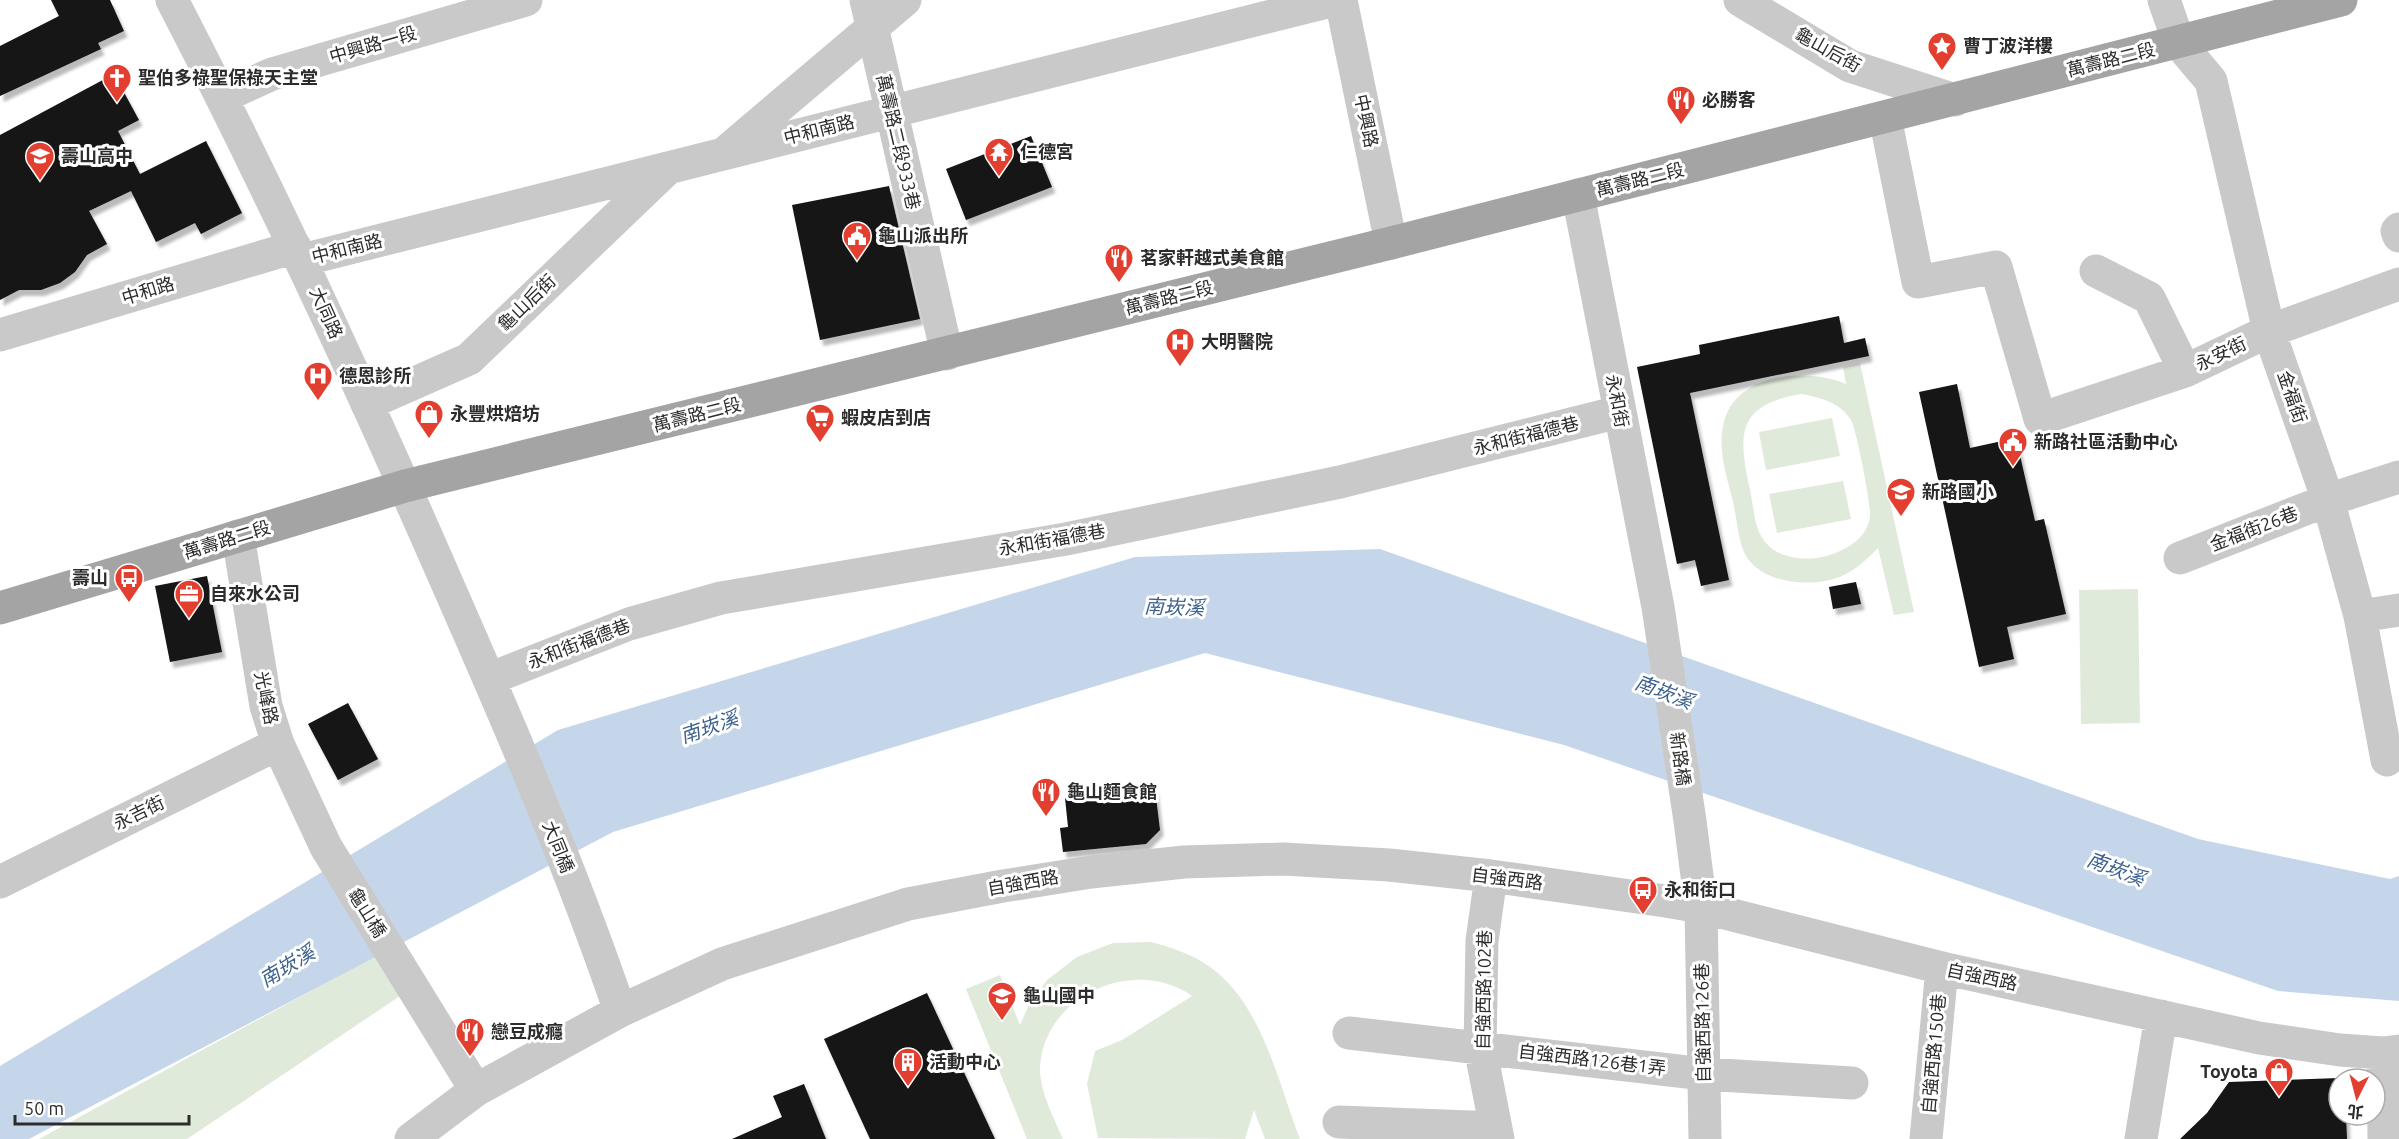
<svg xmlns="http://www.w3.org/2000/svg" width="2399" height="1139" viewBox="0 0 2399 1139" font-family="Ubuntu,'Noto Sans TC',sans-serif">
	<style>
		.green { fill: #e0eada; fill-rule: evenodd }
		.water { fill: #c6d6ea }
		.building { fill: #131313; filter: url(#shadow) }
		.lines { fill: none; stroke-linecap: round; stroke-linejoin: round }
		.minor { stroke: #c9c9c9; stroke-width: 33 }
		.major { stroke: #a4a4a4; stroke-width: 33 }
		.labels { text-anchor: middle; stroke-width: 6; stroke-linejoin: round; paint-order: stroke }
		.street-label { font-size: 18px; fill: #2c2c2c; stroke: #fff }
		.poi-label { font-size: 18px; font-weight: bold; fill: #2c2c2c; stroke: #fff; text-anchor: start }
		.water-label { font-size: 20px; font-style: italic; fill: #3c618d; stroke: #fff }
	</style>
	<defs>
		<filter id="shadow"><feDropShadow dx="3.5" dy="6" stdDeviation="1.5" flood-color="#0004"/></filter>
	</defs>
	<rect width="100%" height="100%" fill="#fff"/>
	<path class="green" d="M 1860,363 L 1914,612 L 1894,615 L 1878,548 C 1867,559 1857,569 1842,576 C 1814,588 1764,585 1746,556 C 1738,542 1737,518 1733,502 C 1727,477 1718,452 1723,426 C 1733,373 1806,367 1846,384 L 1843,367 ZM 1801,394 C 1819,397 1841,403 1851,420 C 1856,427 1871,505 1870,514 C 1870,521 1867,529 1862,535 C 1840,562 1778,571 1760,534 C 1754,522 1753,503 1750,490 C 1738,434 1736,405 1801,394 Z
		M 1832,418 L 1840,456 L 1766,470 L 1759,432 Z
		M 1843,481 L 1851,519 L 1777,533 L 1769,494 Z
		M 2138,589 L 2140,723 L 2081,724 L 2079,590 Z
		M 1151,942 C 1172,948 1193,954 1210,967 C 1262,1004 1278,1082 1300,1139 L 1265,1139 L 1254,1110 L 1245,1139 L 1098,1138 L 1087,1084 L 1095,1051 L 1122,1040 L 1192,996 C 1135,955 1042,996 1040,1069 C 1040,1092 1054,1118 1063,1139 L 1027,1139 L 966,989 L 1000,975 L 1020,1025 L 1030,1002 L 1047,980 L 1077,957 L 1113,943 Z
		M 377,955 L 403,994 L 187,1139 L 39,1139 Z"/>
	<path class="water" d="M 1380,549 L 2198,839 L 2390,879 L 2399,876 L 2399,1001 L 2278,991 L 1564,745 L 1205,653 L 613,832 L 29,1139 L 0,1139 L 0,1066 L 558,730 L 1135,557 Z"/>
	<path class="building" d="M 51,0 L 110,0 L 124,31 L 98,43 L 101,49 L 0,96 L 0,46 L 59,16 Z
		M 114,74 L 139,120 L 118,131 L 140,174 L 206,141 L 242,213 L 201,234 L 195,223 L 156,242 L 131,191 L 89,211 L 107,244 L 87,255 L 75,272 L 60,283 L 41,290 L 19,290 L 0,300 L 0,135 Z
		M 1031,136 L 1052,187 L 966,220 L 946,169 Z
		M 889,186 L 920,319 L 820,340 L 792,205 Z
		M 1839,316 L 1844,343 L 1865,338 L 1869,356 L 1690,393 L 1729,580 L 1701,586 L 1695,560 L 1677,564 L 1637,367 L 1700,354 L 1699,345 Z
		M 1957,384 L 1970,448 L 2016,438 L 2035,521 L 2044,519 L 2066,614 L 2007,627 L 2014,659 L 1979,667 L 1919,392 Z
		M 207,576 L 222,652 L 170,662 L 155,586 Z
		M 1856,582 L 1861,604 L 1833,609 L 1829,587 Z
		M 348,703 L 378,759 L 338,780 L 308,724 Z
		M 1155,789 L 1160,830 L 1146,844 L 1063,852 L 1060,828 L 1068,827 L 1065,798 Z
		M 927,993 L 995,1139 L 870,1139 L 824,1039 Z
		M 2339,1078 L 2339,1115 L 2346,1115 L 2347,1139 L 2180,1139 L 2207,1113 L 2229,1082 Z
		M 804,1084 L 826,1139 L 732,1139 L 782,1117 L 773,1096 Z"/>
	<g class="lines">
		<path class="minor" d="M 172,0 C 271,191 361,386 447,583 C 509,724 570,865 620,1011
			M 866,0 L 947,354
			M 1341,0 L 1391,243
			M 1740,0 L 1850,66 L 1955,100
			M 2164,0 L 2179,43 L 2211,81 L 2269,331 L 2328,500 L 2360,616 L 2387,760
			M 222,97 L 272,74 L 526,0
			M 1885,117 L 1918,282 L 1996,267 L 2040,419 L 2185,371 L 2269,331 L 2399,284
			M 728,150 L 905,0
			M 1578,195 L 1658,607 L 1690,821 L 1701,907 L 1705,1139
			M 2399,229 L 2397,231 L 2399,236
			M 302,260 L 1335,0
			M 2096,271 L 2149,298 L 2185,371
			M 0,335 L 295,247
			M 367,404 L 469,359 L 665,171
			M 238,536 L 266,706 L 278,744 L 326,847 L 476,1090
			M 2180,558 L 2328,500 L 2399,477
			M 2360,616 L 2399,610
			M 489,679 L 629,624 L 721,598 L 1066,539 L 1340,482 L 1619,412
			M 1491,876 L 1482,941 L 1480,1047 L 1498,1139
			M 0,882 L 278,744
			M 1349,1033 L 1704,1074 L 1852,1083
			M 2383,1053 L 2384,1139
			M 1339,1122 L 1496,1128
			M 411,1139 L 476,1090 L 620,1011 L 722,964 L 908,904 L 1003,886 L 1091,872 L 1184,862 L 1283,859 L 1389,865 L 1491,876 L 1665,901 L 1701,907 L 1942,968 L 2259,1038 L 2340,1050 L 2383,1053 L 2399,1051
			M 1926,1139 L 1942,968
			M 2141,1139 L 2161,1016"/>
		<path class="major" d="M 0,608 L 405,486 L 1391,243 L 2341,0"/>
	</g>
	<defs>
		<g id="sight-pin" transform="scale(1.5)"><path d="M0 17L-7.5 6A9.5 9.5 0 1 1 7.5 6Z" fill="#e23f30" stroke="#fff"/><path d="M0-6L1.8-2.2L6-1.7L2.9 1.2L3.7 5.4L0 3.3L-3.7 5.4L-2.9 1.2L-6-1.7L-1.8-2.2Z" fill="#fff"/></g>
		<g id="church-pin" transform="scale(1.5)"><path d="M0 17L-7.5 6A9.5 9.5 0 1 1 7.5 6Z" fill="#e23f30" stroke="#fff"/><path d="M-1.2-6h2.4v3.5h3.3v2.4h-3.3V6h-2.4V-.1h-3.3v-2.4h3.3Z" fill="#fff"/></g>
		<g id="restaurant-pin" transform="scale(1.5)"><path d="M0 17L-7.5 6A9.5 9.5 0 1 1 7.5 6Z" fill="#e23f30" stroke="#fff"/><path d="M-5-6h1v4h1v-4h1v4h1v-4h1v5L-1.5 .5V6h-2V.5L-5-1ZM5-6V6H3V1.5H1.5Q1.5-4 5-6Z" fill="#fff"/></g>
		<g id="temple-pin" transform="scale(1.5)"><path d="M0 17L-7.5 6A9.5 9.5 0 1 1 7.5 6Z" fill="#e23f30" stroke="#fff"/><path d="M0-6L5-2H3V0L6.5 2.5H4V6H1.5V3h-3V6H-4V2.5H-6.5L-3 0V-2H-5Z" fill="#fff"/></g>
		<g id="school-pin" transform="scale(1.5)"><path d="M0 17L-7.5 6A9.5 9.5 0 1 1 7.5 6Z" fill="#e23f30" stroke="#fff"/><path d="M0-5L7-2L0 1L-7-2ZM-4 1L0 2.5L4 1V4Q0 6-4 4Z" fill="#fff"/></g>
		<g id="civic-pin" transform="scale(1.5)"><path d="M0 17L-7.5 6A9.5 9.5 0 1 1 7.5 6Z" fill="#e23f30" stroke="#fff"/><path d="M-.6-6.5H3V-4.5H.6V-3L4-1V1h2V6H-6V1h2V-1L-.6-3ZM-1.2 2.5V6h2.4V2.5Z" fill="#fff"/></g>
		<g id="hospital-pin" transform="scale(1.5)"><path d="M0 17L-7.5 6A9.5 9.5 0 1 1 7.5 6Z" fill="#e23f30" stroke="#fff"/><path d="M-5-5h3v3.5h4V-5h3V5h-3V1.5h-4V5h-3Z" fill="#fff"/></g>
		<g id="shop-pin" transform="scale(1.5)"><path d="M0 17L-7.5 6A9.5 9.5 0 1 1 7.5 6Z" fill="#e23f30" stroke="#fff"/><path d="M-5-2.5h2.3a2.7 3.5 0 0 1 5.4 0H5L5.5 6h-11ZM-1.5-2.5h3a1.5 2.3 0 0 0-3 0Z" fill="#fff"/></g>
		<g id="supermarket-pin" transform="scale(1.5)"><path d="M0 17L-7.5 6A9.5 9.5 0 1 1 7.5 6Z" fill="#e23f30" stroke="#fff"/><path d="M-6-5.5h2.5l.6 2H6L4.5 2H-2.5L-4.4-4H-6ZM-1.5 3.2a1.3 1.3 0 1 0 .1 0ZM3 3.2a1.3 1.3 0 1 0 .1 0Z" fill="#fff"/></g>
		<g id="bus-pin" transform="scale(1.5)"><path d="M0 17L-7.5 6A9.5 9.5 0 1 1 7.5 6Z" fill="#e23f30" stroke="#fff"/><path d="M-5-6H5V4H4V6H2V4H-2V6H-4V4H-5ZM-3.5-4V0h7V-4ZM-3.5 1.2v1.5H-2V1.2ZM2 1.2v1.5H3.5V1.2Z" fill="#fff"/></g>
		<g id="office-pin" transform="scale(1.5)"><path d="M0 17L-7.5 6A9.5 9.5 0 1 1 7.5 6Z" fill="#e23f30" stroke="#fff"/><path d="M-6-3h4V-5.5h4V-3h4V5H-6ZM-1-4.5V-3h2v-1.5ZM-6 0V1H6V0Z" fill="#fff"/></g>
		<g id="building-pin" transform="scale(1.5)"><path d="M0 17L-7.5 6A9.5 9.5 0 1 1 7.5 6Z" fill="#e23f30" stroke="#fff"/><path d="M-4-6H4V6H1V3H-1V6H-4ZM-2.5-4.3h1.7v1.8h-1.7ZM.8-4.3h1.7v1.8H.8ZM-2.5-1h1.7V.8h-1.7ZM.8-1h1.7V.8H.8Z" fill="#fff"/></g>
	</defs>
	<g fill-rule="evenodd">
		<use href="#sight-pin" x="1942" y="46"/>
		<use href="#church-pin" x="117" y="78"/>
		<use href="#restaurant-pin" x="1681" y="100"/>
		<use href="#temple-pin" x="999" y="152"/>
		<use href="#school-pin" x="40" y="156"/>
		<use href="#civic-pin" x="857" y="236"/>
		<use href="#restaurant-pin" x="1119" y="258"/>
		<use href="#hospital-pin" x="1180" y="342"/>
		<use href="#hospital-pin" x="318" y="376"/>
		<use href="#shop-pin" x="429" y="414"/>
		<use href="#supermarket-pin" x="820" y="418"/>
		<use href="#civic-pin" x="2013" y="442"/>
		<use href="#school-pin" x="1901" y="492"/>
		<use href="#bus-pin" x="129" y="578"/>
		<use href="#office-pin" x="189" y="594"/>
		<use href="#restaurant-pin" x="1046" y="792"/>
		<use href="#bus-pin" x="1643" y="890"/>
		<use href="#school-pin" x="1002" y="996"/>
		<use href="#restaurant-pin" x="470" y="1032"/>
		<use href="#building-pin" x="908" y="1062"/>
		<use href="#shop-pin" x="2279" y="1072"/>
	</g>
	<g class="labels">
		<g class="street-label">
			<text transform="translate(373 45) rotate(-16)" y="6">中興路一段</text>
			<text transform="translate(1828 50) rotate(29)" y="6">龜山后街</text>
			<text transform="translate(2111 60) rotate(-14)" y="6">萬壽路二段</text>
			<text transform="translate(1366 121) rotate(78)" y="6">中興路</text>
			<text transform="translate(819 130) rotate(-14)" y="6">中和南路</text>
			<text transform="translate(898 142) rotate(77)" y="6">萬壽路二段933巷</text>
			<text transform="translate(1640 180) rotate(-14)" y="6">萬壽路二段</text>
			<text transform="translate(347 249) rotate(-14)" y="6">中和南路</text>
			<text transform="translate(148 291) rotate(-17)" y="6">中和路</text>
			<text transform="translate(1169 298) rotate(-14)" y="6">萬壽路二段</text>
			<text transform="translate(527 303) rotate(-44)" y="6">龜山后街</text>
			<text transform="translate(326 313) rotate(66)" y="6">大同路</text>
			<text transform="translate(2221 354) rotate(-26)" y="6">永安街</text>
			<text transform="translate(2292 397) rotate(71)" y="6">金福街</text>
			<text transform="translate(1617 401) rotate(79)" y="6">永和街</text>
			<text transform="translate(697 415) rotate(-14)" y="6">萬壽路二段</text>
			<text transform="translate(1526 436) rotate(-14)" y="6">永和街福德巷</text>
			<text transform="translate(2254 529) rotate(-21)" y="6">金福街26巷</text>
			<text transform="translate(227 540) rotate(-17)" y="6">萬壽路二段</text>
			<text transform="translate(1052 540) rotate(-10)" y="6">永和街福德巷</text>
			<text transform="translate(579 644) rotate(-21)" y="6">永和街福德巷</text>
			<text transform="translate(266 698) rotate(78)" y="6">光峰路</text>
			<text transform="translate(1680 759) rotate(82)" y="6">新路橋</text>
			<text transform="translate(139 813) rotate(-26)" y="6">永吉街</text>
			<text transform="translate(558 847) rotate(68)" y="6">大同橋</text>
			<text transform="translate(1507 879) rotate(7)" y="6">自強西路</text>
			<text transform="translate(1023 883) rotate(-10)" y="6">自強西路</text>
			<text transform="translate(367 913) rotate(58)" y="6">龜山橋</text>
			<text transform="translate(1982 977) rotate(12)" y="6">自強西路</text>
			<text transform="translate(1484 990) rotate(-89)" y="6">自強西路102巷</text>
			<text transform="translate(1703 1023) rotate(-91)" y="6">自強西路126巷</text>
			<text transform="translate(1934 1054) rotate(-85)" y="6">自強西路150巷</text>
			<text transform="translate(1592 1060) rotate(7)" y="6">自強西路126巷1弄</text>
		</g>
		<g class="poi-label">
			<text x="1963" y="52">曹丁波洋樓</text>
			<text x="138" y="84">聖伯多祿聖保祿天主堂</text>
			<text x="1702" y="106">必勝客</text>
			<text x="1020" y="158">仁德宮</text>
			<text x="61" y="162">壽山高中</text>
			<text x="878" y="242">龜山派出所</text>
			<text x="1140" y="264">茗家軒越式美食館</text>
			<text x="1201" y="348">大明醫院</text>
			<text x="339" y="382">德恩診所</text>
			<text x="450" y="420">永豐烘焙坊</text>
			<text x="841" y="424">蝦皮店到店</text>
			<text x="2034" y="448">新路社區活動中心</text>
			<text x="1922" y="498">新路國小</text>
			<text x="108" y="584" text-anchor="end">壽山</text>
			<text x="210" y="600">自來水公司</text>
			<text x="1067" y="798">龜山麵食館</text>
			<text x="1664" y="896">永和街口</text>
			<text x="1023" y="1002">龜山國中</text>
			<text x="491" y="1038">戀豆成癮</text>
			<text x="929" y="1068">活動中心</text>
			<text x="2258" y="1078" text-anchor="end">Toyota</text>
		</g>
		<g class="water-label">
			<text transform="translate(1174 607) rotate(2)" y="7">南崁溪</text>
			<text transform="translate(1664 692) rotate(21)" y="7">南崁溪</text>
			<text transform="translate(709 727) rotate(-19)" y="7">南崁溪</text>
			<text transform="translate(2116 869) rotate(21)" y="7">南崁溪</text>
			<text transform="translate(287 966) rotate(-31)" y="7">南崁溪</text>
		</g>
	</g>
	<g transform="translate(2357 1097) rotate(186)"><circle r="28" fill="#ffffff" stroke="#ababab" stroke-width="1.5"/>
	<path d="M0-4.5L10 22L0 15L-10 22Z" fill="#e23f30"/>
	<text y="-9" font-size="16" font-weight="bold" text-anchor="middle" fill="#2c2c2c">北</text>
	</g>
	<path d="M15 1115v9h174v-9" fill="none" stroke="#2c2c2c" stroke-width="3"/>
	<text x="24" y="1115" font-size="18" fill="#2c2c2c" stroke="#ffffff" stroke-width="4.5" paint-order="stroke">50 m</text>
</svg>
